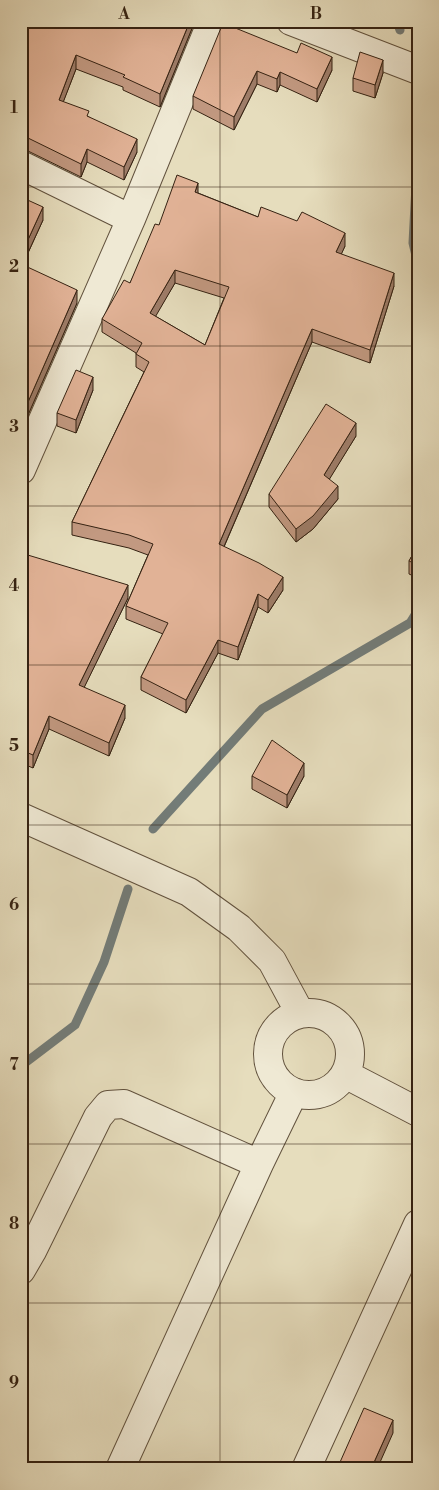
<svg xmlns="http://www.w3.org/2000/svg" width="439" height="1490" viewBox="0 0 439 1490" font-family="'Libre Bodoni',serif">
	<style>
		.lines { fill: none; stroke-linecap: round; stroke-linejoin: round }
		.stream { stroke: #737c78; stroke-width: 9 }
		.street-casing { stroke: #61513d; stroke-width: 30 }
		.street { stroke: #efe9d4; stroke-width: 28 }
		.wall { fill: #c29981; stroke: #352212; fill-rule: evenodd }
		.shaded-wall { fill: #9e7d69; stroke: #352212 }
		.building { fill: #e1b296; stroke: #352212; fill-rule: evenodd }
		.grid { fill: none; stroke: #352212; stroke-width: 1; stroke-opacity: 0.55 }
		.neatline { fill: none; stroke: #352212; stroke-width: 2 }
		.grid-label { font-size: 16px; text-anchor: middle; font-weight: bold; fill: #352212 }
	</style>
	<rect width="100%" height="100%" fill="#e6ddbd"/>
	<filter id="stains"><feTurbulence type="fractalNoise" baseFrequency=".004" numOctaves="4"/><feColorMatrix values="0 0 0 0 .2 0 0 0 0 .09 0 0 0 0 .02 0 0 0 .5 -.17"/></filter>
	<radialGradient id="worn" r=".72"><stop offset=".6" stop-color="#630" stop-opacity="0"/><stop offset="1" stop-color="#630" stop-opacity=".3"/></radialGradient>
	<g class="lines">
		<path class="stream" d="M 397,21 L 400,30
			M 418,147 L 413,243 L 418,264
			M 153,829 L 262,709 L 410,623 L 418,610
			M 21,1066 L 75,1025 L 104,962 L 128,889"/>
		<g class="street-casing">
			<path id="street" d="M 291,21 L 418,70
				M 21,165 L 131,219
				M 21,470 L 131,219 L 212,21
				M 21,817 L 189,892 L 239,928 L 272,961 L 300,1013
				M268 1054a41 41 0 1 1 82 0a41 41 0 1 1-82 0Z
				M 345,1074 L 418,1112
				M 21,1270 L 32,1251 L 98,1117 L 108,1105 L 124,1104 L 259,1164
				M 120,1469 L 259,1164 L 294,1092
				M 306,1469 L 418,1224"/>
		</g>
		<use href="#street" class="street"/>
	</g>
	<path class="wall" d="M 21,21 L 195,21 L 160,107 L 123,90 L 123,87 L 76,69 L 63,102 L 89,117 L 137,152 L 124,180 L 87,162 L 81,177 L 28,151 L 21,150 Z
		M 297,53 L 332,70 L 317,102 L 280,85 L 277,92 L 257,84 L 234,130 L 193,109 L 193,96 Z
		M 383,73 L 375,98 L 353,91 L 353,78 Z
		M 198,193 L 258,217 L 345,246 L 341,254 L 394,286 L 370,363 L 312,342 L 224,547 L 283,590 L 268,613 L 258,607 L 238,660 L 218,653 L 186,713 L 141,690 L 141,677 L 163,634 L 126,619 L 126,606 L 148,555 L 129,548 L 72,535 L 72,522 L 144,372 L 136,367 L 136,353 L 102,332 L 102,319 L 130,283 L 159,225 ZM 175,283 L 224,298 L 205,345 L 155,316 Z
		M 21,197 L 43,220 L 23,264 L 77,303 L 28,415 L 21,412 Z
		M 93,390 L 76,433 L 57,426 L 57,413 Z
		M 356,436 L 329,479 L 338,499 L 313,529 L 296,542 L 269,507 L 269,494 Z
		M 418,545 L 418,578 L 409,574 L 409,561 Z
		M 21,553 L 128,598 L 84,687 L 125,718 L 109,756 L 49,729 L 33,768 L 21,763 Z
		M 252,776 L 304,776 L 287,808 L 252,789 Z"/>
	<path class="shaded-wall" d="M 190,21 L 195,21 L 160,107 L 160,94 Z
		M 76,55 L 76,69 L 59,113 L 59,100 Z
		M 332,57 L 332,70 L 317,102 L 317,89 Z
		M 383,60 L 383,73 L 375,98 L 375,85 Z
		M 257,71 L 257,84 L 234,130 L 234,117 Z
		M 280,72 L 280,85 L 277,92 L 277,79 Z
		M 137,139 L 137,152 L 124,180 L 124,167 Z
		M 87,149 L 87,162 L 81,177 L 81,164 Z
		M 198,183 L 198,196 L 195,192 Z
		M 43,207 L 43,220 L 21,268 L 21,255 Z
		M 345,233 L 345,246 L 336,266 L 336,252 Z
		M 175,270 L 175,283 L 150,326 L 150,313 Z
		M 394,273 L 394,286 L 370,363 L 370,350 Z
		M 77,290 L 77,303 L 28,415 L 28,402 Z
		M 312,329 L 312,342 L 219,558 L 219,544 Z
		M 93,377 L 93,390 L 76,433 L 76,420 Z
		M 356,423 L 356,436 L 324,488 L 324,475 Z
		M 338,486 L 338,499 L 313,529 L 296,542 L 296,529 Z
		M 283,577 L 283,590 L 268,613 L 268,600 Z
		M 128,585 L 128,598 L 79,698 L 79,685 Z
		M 258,594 L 258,607 L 238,660 L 238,647 Z
		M 218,640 L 218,653 L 186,713 L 186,700 Z
		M 125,705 L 125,718 L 109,756 L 109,743 Z
		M 49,716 L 49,729 L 33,768 L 33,755 Z
		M 304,763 L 304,776 L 287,808 L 287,795 Z
		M 393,1420 L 393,1433 L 377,1469 L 371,1469 Z"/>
	<path class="building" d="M 21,21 L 190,21 L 160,94 L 123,77 L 125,75 L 76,55 L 59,100 L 89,111 L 87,116 L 137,139 L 124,167 L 87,149 L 81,164 L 28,138 L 21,137 Z
		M 223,23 L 297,53 L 301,43 L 332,57 L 317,89 L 280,72 L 277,79 L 257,71 L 234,117 L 193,96 Z
		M 360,52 L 383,60 L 375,85 L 353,78 Z
		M 177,175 L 198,183 L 195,192 L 258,217 L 261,207 L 297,221 L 302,212 L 345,233 L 336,252 L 394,273 L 370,350 L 312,329 L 219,544 L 259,563 L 283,577 L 268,600 L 258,594 L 238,647 L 218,640 L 186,700 L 141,677 L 168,623 L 126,606 L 153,544 L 129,535 L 72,522 L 149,362 L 136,354 L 142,343 L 102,319 L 124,280 L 130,283 L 155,224 L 159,225 ZM 175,270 L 229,287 L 205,345 L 150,313 Z
		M 21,197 L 43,207 L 21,255 Z
		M 21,264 L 77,290 L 28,402 L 21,399 Z
		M 76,370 L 93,377 L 76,420 L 57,413 Z
		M 326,404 L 356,423 L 324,475 L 338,486 L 313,516 L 296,529 L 269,494 Z
		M 418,545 L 418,565 L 409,561 Z
		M 21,553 L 128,585 L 79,685 L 125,705 L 109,743 L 49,716 L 33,755 L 21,750 Z
		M 272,740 L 304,763 L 287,795 L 252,776 Z
		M 364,1408 L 393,1420 L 371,1469 L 337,1469 Z"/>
	<path class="grid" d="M 220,21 L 220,1469M 21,187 L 418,187M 21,346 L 418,346M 21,506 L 418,506M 21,665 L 418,665M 21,825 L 418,825M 21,984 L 418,984M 21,1144 L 418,1144M 21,1303 L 418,1303"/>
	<rect width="439" height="1490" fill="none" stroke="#e6ddbd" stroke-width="55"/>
	<rect x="28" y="28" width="384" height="1434" class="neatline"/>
	<g class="grid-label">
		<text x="124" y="19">A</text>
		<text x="316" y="19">B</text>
		<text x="14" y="113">1</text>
		<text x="14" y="272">2</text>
		<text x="14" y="432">3</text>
		<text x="14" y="591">4</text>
		<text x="14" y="751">5</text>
		<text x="14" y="910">6</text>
		<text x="14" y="1070">7</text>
		<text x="14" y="1229">8</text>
		<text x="14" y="1388">9</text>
	</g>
	<rect width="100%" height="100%" filter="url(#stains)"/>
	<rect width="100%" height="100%" fill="url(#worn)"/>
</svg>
